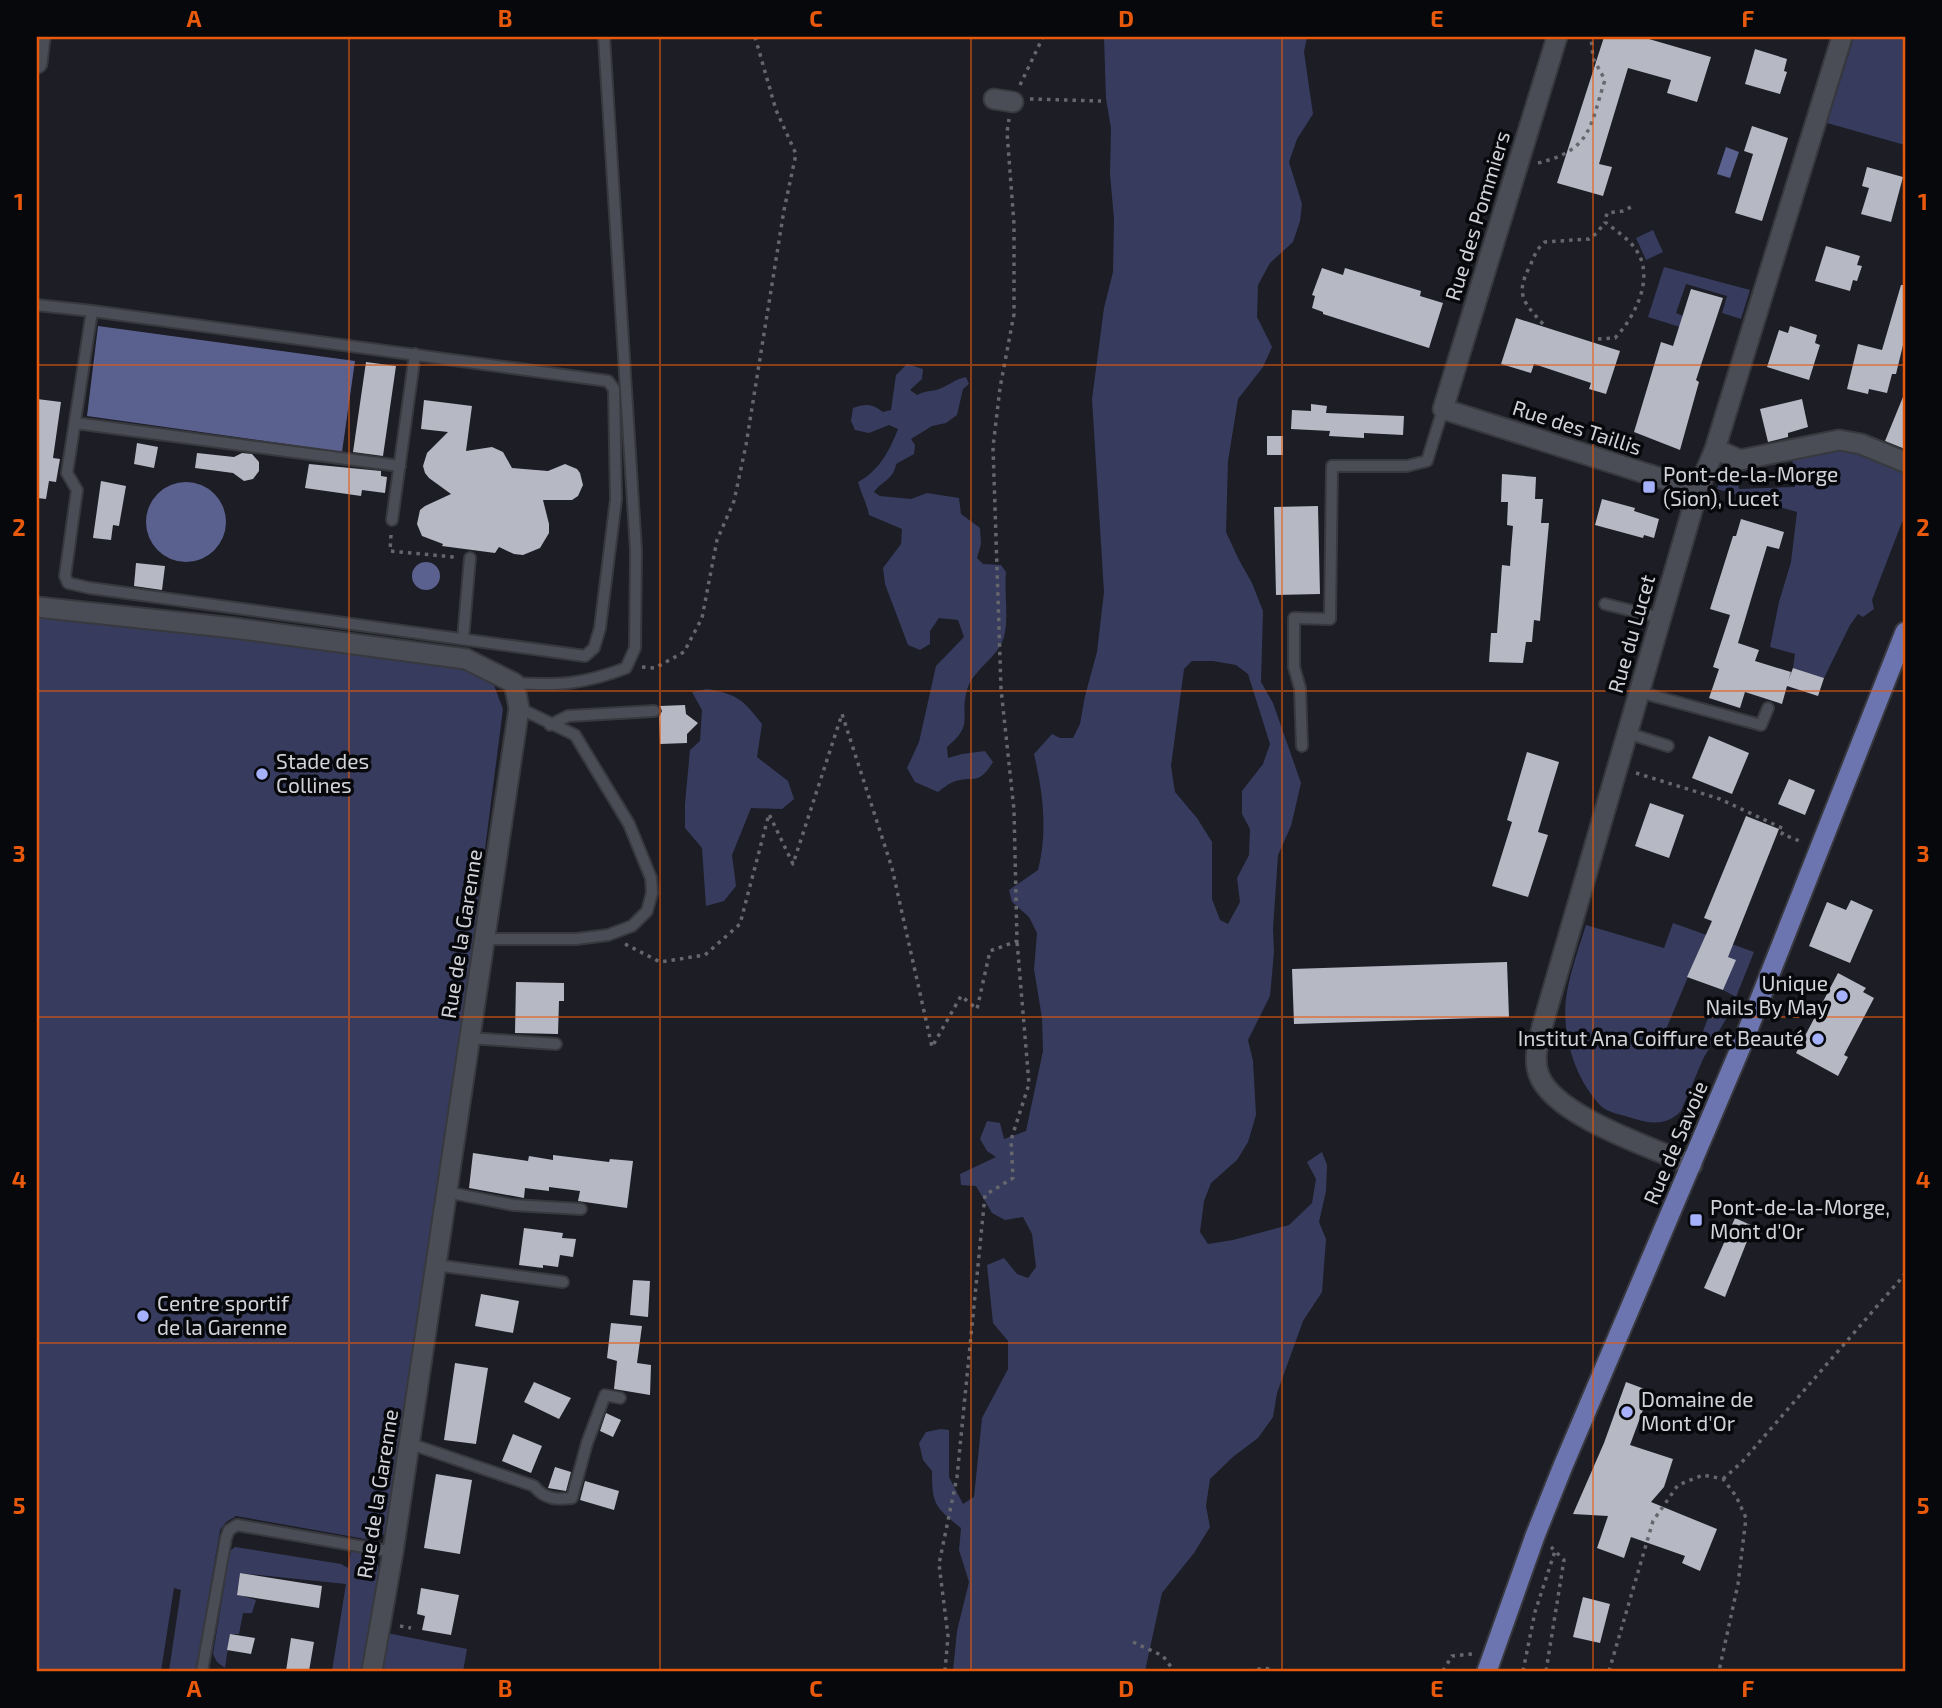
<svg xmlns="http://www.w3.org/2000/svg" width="1942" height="1708" viewBox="0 0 1942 1708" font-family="'Exo 2',sans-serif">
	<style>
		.green { fill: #373c5e; fill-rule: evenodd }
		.water { fill: #5b618f }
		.building { fill: #b6b8c3 }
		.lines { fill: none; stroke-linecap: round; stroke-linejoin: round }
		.service-casing { stroke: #38393e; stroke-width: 14 }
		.minor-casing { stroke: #38393e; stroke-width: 23 }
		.tertiary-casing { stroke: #38393e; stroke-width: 23 }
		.primary-casing { stroke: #38393e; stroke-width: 23 }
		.path { stroke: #66676d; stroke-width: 3.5; stroke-dasharray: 3.5 5; stroke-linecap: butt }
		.service { stroke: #4b4d56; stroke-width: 10 }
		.minor { stroke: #4b4d56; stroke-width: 19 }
		.tertiary { stroke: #4b4d56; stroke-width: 19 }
		.primary { stroke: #6d75b0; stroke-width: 19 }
		.grid { fill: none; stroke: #e8590c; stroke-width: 2; stroke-opacity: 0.55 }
		.poi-dot { fill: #a6b1fc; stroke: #07080b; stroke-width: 2.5 }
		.labels { text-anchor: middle; stroke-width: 7; stroke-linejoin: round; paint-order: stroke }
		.street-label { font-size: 21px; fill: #d2d3d8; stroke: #07080b }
		.poi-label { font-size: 21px; fill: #d2d3d8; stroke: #07080b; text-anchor: start }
		.neatline { fill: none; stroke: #e8590c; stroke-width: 2.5 }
		.grid-label { font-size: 23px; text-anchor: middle; font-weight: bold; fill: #e8590c }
	</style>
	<rect width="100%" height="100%" fill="#1c1d25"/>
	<path class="green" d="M 1104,37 L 1307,37 L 1304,52 L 1313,114 L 1297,139 L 1289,162 L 1302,204 L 1300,221 L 1293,242 L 1270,263 L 1258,285 L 1257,317 L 1272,347 L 1263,367 L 1238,399 L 1228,461 L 1226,532 L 1239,560 L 1252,583 L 1263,611 L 1261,682 L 1273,703 L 1301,783 L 1291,826 L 1278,855 L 1273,928 L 1274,952 L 1270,996 L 1248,1040 L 1253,1061 L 1256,1115 L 1248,1142 L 1237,1160 L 1211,1183 L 1204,1201 L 1200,1232 L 1208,1244 L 1233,1240 L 1289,1225 L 1312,1203 L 1316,1179 L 1307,1162 L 1322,1152 L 1327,1165 L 1326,1191 L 1319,1222 L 1326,1239 L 1322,1292 L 1303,1321 L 1277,1393 L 1273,1417 L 1258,1438 L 1234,1456 L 1210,1479 L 1206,1506 L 1210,1527 L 1194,1553 L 1162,1593 L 1145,1671 L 953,1671 L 957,1631 L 969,1582 L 959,1550 L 961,1528 C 935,1507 932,1505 932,1471 L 923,1460 L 919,1443 L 926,1432 L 941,1429 L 949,1430 L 949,1477 L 963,1504 L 974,1497 L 982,1418 L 1008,1369 L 1008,1341 L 993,1323 L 987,1265 L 1004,1258 L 1017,1274 L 1028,1278 L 1036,1267 L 1032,1234 L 1023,1217 L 1005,1220 L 992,1213 L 976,1186 L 961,1185 L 960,1174 L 996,1157 L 987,1151 L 980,1139 L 987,1121 L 1000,1123 L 1004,1139 L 1026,1131 L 1043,1051 L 1042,1018 L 1034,969 L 1037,933 L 1029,917 L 1012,902 L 1009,890 L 1038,870 C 1048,831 1043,793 1034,754 L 1052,734 L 1060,738 L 1073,738 L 1080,724 L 1085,696 L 1097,652 L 1104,592 L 1092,399 L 1104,308 L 1113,272 L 1114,219 L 1110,174 L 1111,128 L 1106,99 ZM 1192,661 L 1213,661 L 1236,665 L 1248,674 L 1270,744 L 1263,764 L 1242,791 L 1242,814 L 1250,829 L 1249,855 L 1237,878 L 1240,902 L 1228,924 L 1220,920 L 1212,899 L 1212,842 L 1197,818 L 1175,792 L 1171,766 L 1184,669 Z
		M 1854,37 L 1905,37 L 1905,145 L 1827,123 Z
		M 1653,230 L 1663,252 L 1646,260 L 1636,238 Z
		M 1664,267 L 1750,290 L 1741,319 L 1722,313 L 1727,296 L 1686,284 L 1676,313 L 1683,316 L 1680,327 L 1648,317 Z
		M 907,364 L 923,369 L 922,379 L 910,390 L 917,395 C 926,390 931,392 939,389 C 950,385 953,380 966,377 L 969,384 L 963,389 L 957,415 L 946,423 L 932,426 L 911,439 L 915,445 L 914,454 L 896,464 C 894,479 882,481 874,492 L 880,496 L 911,499 L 927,493 L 959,498 L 961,514 L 980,528 L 981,544 L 977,558 L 983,564 L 1001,565 L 1006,572 C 1004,593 1009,617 1004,637 C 998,658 973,669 967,690 C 959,718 975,724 947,747 L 948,758 L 962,754 L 985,751 L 993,762 C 977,788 973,774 953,782 C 948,784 942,789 938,792 L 915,782 L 907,768 L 919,742 L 936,666 L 964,637 L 958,620 L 939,618 L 930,631 L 930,644 L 920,650 L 908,645 L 885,584 L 883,568 L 901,544 L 902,529 L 869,515 C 867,503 861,494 858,482 C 879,471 890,450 898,429 L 889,425 L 869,433 L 855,430 L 851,421 L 853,408 C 866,403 873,404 883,412 L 891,410 L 896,375 Z
		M 1839,448 L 1859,450 L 1905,470 L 1905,521 L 1902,522 L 1872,600 L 1874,609 L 1863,617 L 1858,614 L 1850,625 L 1824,678 L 1793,668 L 1795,654 L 1770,647 L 1779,602 L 1791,562 L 1797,512 L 1717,489 L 1723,471 L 1734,468 L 1739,489 L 1795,487 L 1792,457 Z
		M 37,614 L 467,664 L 492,680 L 503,709 L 463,1020 L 387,1532 L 379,1538 L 371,1540 L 236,1516 L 226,1522 L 220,1530 L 196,1671 L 169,1671 L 181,1590 L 174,1588 L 161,1671 L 37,1671 Z
		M 707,689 C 739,695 742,699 762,724 L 757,757 L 788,781 L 794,799 L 782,809 L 751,808 L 732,855 L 736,886 L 724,901 L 706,906 L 702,848 L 685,828 L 685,804 L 690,750 L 700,741 L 702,710 L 692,692 Z
		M 1673,923 L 1754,952 L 1736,997 L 1723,990 L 1735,960 L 1701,946 L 1667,1027 L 1700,1039 L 1713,1005 L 1730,1012 L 1703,1059 L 1681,1111 C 1667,1126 1650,1124 1632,1118 C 1623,1115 1609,1113 1602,1107 C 1574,1079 1560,1031 1567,992 C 1571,970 1579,947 1586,925 L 1664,948 Z
		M 235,1547 L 341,1564 L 348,1568 L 351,1551 L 364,1552 L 374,1556 L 382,1575 L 366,1671 L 332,1671 L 346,1584 L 240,1573 L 237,1594 L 256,1600 L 252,1613 L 243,1613 L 239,1634 L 230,1634 L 225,1668 L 217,1662 L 213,1654 L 230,1551 Z
		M 387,1633 L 467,1649 L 463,1671 L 381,1671 Z"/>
	<path class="water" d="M 1726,147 L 1739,152 L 1730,178 L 1717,174 Z
		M 98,326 L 355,361 L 342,452 L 87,416 Z
		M146 522a40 40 0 1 1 80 0a40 40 0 1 1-80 0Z
		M412 576a14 14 0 1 1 28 0a14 14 0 1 1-28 0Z"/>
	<path class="building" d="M 1604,37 L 1642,37 L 1711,57 L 1697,102 L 1667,93 L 1671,80 L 1628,68 L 1599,164 L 1612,167 L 1603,196 L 1557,183 Z
		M 1755,49 L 1787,59 L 1784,71 L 1787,72 L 1780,94 L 1745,84 Z
		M 1752,126 L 1788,138 L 1762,221 L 1735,213 L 1753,154 L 1744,151 Z
		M 1867,167 L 1903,177 L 1891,222 L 1861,214 L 1869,188 L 1862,186 Z
		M 1826,246 L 1860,256 L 1857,265 L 1862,266 L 1857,281 L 1853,280 L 1850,291 L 1815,281 Z
		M 1322,268 L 1343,275 L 1345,268 L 1421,291 L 1420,296 L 1443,303 L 1429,348 L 1323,314 L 1323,312 L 1312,308 L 1315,296 L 1312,295 Z
		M 1901,285 L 1905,285 L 1905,337 L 1896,374 L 1892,374 L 1887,393 L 1869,389 L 1868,394 L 1847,389 L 1858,344 L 1882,350 Z
		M 1691,289 L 1723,298 L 1696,380 L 1699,382 L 1680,450 L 1634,432 L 1661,342 L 1673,346 Z
		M 1516,318 L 1620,351 L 1606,394 L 1589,389 L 1591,383 L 1534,364 L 1531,373 L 1501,364 Z
		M 1790,326 L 1817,335 L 1815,343 L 1820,345 L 1809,380 L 1767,367 L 1779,330 L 1788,333 Z
		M 366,362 L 396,366 L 383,456 L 353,452 Z
		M 1905,392 L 1905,449 L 1885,441 Z
		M 37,399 L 61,402 L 53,458 L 60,459 L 56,482 L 49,481 L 46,499 L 37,498 Z
		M 1802,399 L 1808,427 L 1788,433 L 1788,437 L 1768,442 L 1760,409 Z
		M 424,400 L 472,406 L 466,451 L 492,447 L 503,452 L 512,468 L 548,471 L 565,464 L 577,469 L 580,473 L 583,485 L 578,496 L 572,500 L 543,500 L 549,524 L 549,533 L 540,548 L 523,555 L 514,554 L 499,547 L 495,553 L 442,546 L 443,544 L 422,536 L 417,524 L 420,510 L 425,506 L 451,494 L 429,478 L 425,473 L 423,466 L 427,453 L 448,432 L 421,429 Z
		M 1311,404 L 1327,406 L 1326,413 L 1404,416 L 1403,435 L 1364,433 L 1364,438 L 1329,436 L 1330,431 L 1291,429 L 1292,410 L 1311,411 Z
		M 1267,436 L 1283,436 L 1283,455 L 1267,455 Z
		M 137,443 L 158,447 L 154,468 L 134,464 Z
		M 197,453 L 234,457 L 242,453 L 252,454 L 259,462 L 259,471 L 253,479 L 244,481 L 233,473 L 195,468 Z
		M 309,464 L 381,471 L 381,476 L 387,477 L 385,493 L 362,490 L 361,496 L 305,488 Z
		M 1502,474 L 1536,477 L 1535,499 L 1543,499 L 1541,523 L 1549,523 L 1540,621 L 1534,620 L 1532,642 L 1526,642 L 1523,663 L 1489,662 L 1491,633 L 1497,633 L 1502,565 L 1510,566 L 1511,550 L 1513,526 L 1507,525 L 1508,502 L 1501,502 Z
		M 101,481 L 126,486 L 119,526 L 113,525 L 111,540 L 93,538 Z
		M 1602,499 L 1635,508 L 1634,511 L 1659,519 L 1654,538 L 1644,535 L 1643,538 L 1595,525 Z
		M 1318,506 L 1320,594 L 1276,595 L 1274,507 Z
		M 1741,519 L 1784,532 L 1779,549 L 1767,546 L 1738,643 L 1759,650 L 1755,661 L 1791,672 L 1788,681 L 1793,668 L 1824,678 L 1818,696 L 1787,686 L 1782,704 L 1745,692 L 1740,708 L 1709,698 L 1719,669 L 1713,667 L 1730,615 L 1710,609 L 1733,536 L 1736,536 Z
		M 136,563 L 165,566 L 162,590 L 134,586 Z
		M 685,705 L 686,714 L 698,723 L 687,734 L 687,743 L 660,744 L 659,717 L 662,711 L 660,706 Z
		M 1709,736 L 1749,753 L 1732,794 L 1692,778 Z
		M 1527,752 L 1559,762 L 1538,832 L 1548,835 L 1528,897 L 1492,886 L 1512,822 L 1507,820 Z
		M 1789,779 L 1815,790 L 1805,815 L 1778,804 Z
		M 1650,803 L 1684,815 L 1669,858 L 1635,846 Z
		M 1746,816 L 1779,829 L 1728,957 L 1736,960 L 1723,990 L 1687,977 L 1712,921 L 1704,918 Z
		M 1851,900 L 1873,910 L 1850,963 L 1809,946 L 1827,902 L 1846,910 Z
		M 1507,962 L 1509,1017 L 1294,1024 L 1292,969 Z
		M 1838,973 L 1866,988 L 1863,992 L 1874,998 L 1844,1055 L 1848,1057 L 1838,1076 L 1796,1053 Z
		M 516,982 L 564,983 L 564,1001 L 559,1001 L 558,1034 L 515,1033 Z
		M 473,1153 L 528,1161 L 529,1156 L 553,1160 L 553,1155 L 609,1162 L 610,1159 L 633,1161 L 627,1208 L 578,1201 L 580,1191 L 549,1187 L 549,1191 L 525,1188 L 524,1198 L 469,1188 Z
		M 1735,1218 L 1753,1226 L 1725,1297 L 1704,1288 Z
		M 524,1228 L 563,1233 L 562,1238 L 576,1239 L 573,1257 L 560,1255 L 558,1267 L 543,1265 L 543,1268 L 519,1265 Z
		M 633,1280 L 650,1281 L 648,1317 L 630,1315 Z
		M 481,1294 L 519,1301 L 513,1333 L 475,1326 Z
		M 611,1323 L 642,1326 L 637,1363 L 651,1365 L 650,1395 L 614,1389 L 617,1361 L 607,1358 Z
		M 455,1363 L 488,1368 L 476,1444 L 444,1440 Z
		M 534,1382 L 571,1398 L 559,1419 L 524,1402 Z
		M 1626,1382 L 1650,1391 L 1630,1445 L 1673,1459 L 1664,1487 L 1651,1502 L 1717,1529 L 1700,1571 L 1682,1563 L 1685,1556 L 1631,1537 L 1624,1558 L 1597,1548 L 1608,1516 L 1573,1514 L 1604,1443 Z
		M 606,1413 L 621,1420 L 613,1437 L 600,1431 Z
		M 513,1434 L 542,1446 L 531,1473 L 502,1461 Z
		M 555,1467 L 571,1472 L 566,1491 L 548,1488 Z
		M 436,1474 L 472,1480 L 460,1554 L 424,1548 Z
		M 585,1481 L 619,1491 L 614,1510 L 580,1500 Z
		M 240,1573 L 322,1586 L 319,1608 L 237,1595 Z
		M 421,1588 L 459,1595 L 451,1635 L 422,1630 L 425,1616 L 417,1614 Z
		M 1583,1597 L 1610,1604 L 1600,1643 L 1573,1637 Z
		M 230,1634 L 255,1638 L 251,1654 L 227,1650 Z
		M 291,1638 L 314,1642 L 309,1671 L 286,1671 Z"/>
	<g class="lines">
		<g class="service-casing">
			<path id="service" d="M 37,305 L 92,311 L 608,381 L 614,389 L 616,499 L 600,628 L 594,648 L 585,656 L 90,588 L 68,583 L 65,576 L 77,490 L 67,473 L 92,311
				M 75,423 L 400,466
				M 392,520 L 415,354
				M 1605,604 L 1661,618
				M 463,639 L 470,558
				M 514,683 C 558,686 584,684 626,668 L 635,648 L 636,551 L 604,37
				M 1639,692 L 1761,725 L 1768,708
				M 550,725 L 568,716 L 654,711
				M 1627,733 L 1668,746
				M 1302,746 L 1300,688 L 1294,667 L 1294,618 L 1330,619 L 1332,466 L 1407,466 L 1427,461 L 1443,409
				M 483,939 L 576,939 L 608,935 L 632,926 L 647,911 L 652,893 L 651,878 L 629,824 L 575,735 L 519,708
				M 469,1038 L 556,1044
				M 446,1192 L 513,1205 L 581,1209
				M 435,1265 L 563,1282
				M 408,1443 L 534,1486 C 544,1499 556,1500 572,1498 L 587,1443 L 605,1395 L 620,1398
				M 202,1671 L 226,1538 L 229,1530 L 237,1525 L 393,1552"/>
		</g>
		<g class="minor-casing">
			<path id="minor" d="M 1557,37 L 1443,409 L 1698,490
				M 994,99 L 1013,102
				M 1715,449 L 1740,460 L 1839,440 L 1861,444 L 1905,462
				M 37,607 L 234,628 L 466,659 L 514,683 L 519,708 L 393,1552 L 372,1671
				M 1692,1165 C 1653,1148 1554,1116 1539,1075 C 1533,1059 1538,1043 1542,1027 L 1698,490 L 1715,449 L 1842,37"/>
		</g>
		<g class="tertiary-casing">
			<path id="tertiary" d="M 37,63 L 40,37"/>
		</g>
		<g class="primary-casing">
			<path id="primary" d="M 1487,1671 L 1535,1536 L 1563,1466 L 1743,1042 L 1905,632"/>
		</g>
		<path class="path" d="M 1020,85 L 1043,37
			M 1030,99 L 1101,101
			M 1538,163 C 1592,150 1590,126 1605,80 L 1593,58 L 1591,37
			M 1543,324 C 1523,302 1515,294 1530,266 C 1534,257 1536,249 1545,242 L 1589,239 L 1597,233 L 1605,222
			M 1598,339 L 1615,338 C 1634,318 1654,280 1638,253 C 1631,240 1616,231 1605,222 L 1607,213 L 1623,211 L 1635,205
			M 391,535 L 390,551 L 454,557
			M 642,667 L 655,668 L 684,652 L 702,618 L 717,540 L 734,501 L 746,445 L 784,210 L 796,154 L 776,110 L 755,37
			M 1636,773 L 1720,799 L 1784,829 L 1782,834 L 1802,842
			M 625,944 L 660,962 L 705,955 L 740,924 L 769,814 L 793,864 L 842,714 L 892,868 L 932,1047 L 961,996 L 977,1009 L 990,951 L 1017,941 L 1014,810 L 1001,689 L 993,447 L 1000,388 L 1014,314 L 1014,224 L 1007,132 L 1009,119
			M 1723,1479 L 1742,1462 L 1905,1274
			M 400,1626 L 411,1628
			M 1133,1642 L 1163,1656 L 1174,1671
			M 945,1671 L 948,1636 L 939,1564 L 957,1477 L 985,1195 L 1013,1178 L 1011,1140 L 1029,1084 L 1017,941
			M 1249,1671 L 1265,1668 L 1276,1671
			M 1443,1671 L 1452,1656 L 1472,1654
			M 1523,1671 L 1535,1612 L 1555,1551
			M 1546,1671 L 1564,1560 L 1551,1547
			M 1609,1671 L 1653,1521 L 1678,1485 L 1703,1475 L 1723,1479 L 1736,1496 L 1746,1518 L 1738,1584 L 1719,1671"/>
		<use href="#service" class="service"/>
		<use href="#minor" class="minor"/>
		<use href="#tertiary" class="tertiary"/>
		<use href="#primary" class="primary"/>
	</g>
	<path class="grid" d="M 349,37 L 349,1671M 660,37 L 660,1671M 971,37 L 971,1671M 1282,37 L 1282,1671M 1593,37 L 1593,1671M 37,365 L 1905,365M 37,691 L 1905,691M 37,1017 L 1905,1017M 37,1343 L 1905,1343"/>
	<g class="poi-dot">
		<rect x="1642" y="480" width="14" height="14" rx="3.5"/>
		<circle cx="262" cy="774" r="7"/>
		<circle cx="1842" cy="996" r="7"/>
		<circle cx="1818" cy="1039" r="7"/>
		<rect x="1689" y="1213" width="14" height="14" rx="3.5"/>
		<circle cx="143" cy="1316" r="7"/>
		<circle cx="1627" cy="1412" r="7"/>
	</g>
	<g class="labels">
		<g class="street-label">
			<text transform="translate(1478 216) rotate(-73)" y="7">Rue des Pommiers</text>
			<text transform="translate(1577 428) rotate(18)" y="7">Rue des Taillis</text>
			<text transform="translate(1632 634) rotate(-74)" y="7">Rue du Lucet</text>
			<text transform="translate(462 934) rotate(-81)" y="7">Rue de la Garenne</text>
			<text transform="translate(1676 1143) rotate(-67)" y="7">Rue de Savoie</text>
			<text transform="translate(378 1494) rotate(-81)" y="7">Rue de la Garenne</text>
		</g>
		<g class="poi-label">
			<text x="1663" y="482">Pont-de-la-Morge<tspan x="1663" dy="24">(Sion), Lucet</tspan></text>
			<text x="276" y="769">Stade des<tspan x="276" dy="24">Collines</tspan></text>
			<text x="1828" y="991" text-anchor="end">Unique<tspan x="1828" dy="24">Nails By May</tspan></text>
			<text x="1804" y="1046" text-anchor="end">Institut Ana Coiffure et Beauté</text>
			<text x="1710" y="1215">Pont-de-la-Morge,<tspan x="1710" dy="24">Mont d'Or</tspan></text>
			<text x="157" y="1311">Centre sportif<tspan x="157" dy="24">de la Garenne</tspan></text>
			<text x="1641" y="1407">Domaine de<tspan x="1641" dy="24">Mont d'Or</tspan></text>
		</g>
	</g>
	<rect width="1942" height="1708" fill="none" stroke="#07080b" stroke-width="77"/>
	<rect x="38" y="38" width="1866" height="1632" class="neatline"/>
	<g class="grid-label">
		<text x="194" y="27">A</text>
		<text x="505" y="27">B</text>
		<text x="816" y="27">C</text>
		<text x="1126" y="27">D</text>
		<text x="1437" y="27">E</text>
		<text x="1748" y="27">F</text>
		<text x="19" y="210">1</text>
		<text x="1923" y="210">1</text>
		<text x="19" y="536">2</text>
		<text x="1923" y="536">2</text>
		<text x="19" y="862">3</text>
		<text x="1923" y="862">3</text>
		<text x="19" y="1188">4</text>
		<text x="1923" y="1188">4</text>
		<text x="19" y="1514">5</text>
		<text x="1923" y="1514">5</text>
		<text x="194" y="1697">A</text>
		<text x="505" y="1697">B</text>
		<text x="816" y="1697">C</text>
		<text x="1126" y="1697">D</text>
		<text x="1437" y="1697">E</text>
		<text x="1748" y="1697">F</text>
	</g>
</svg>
